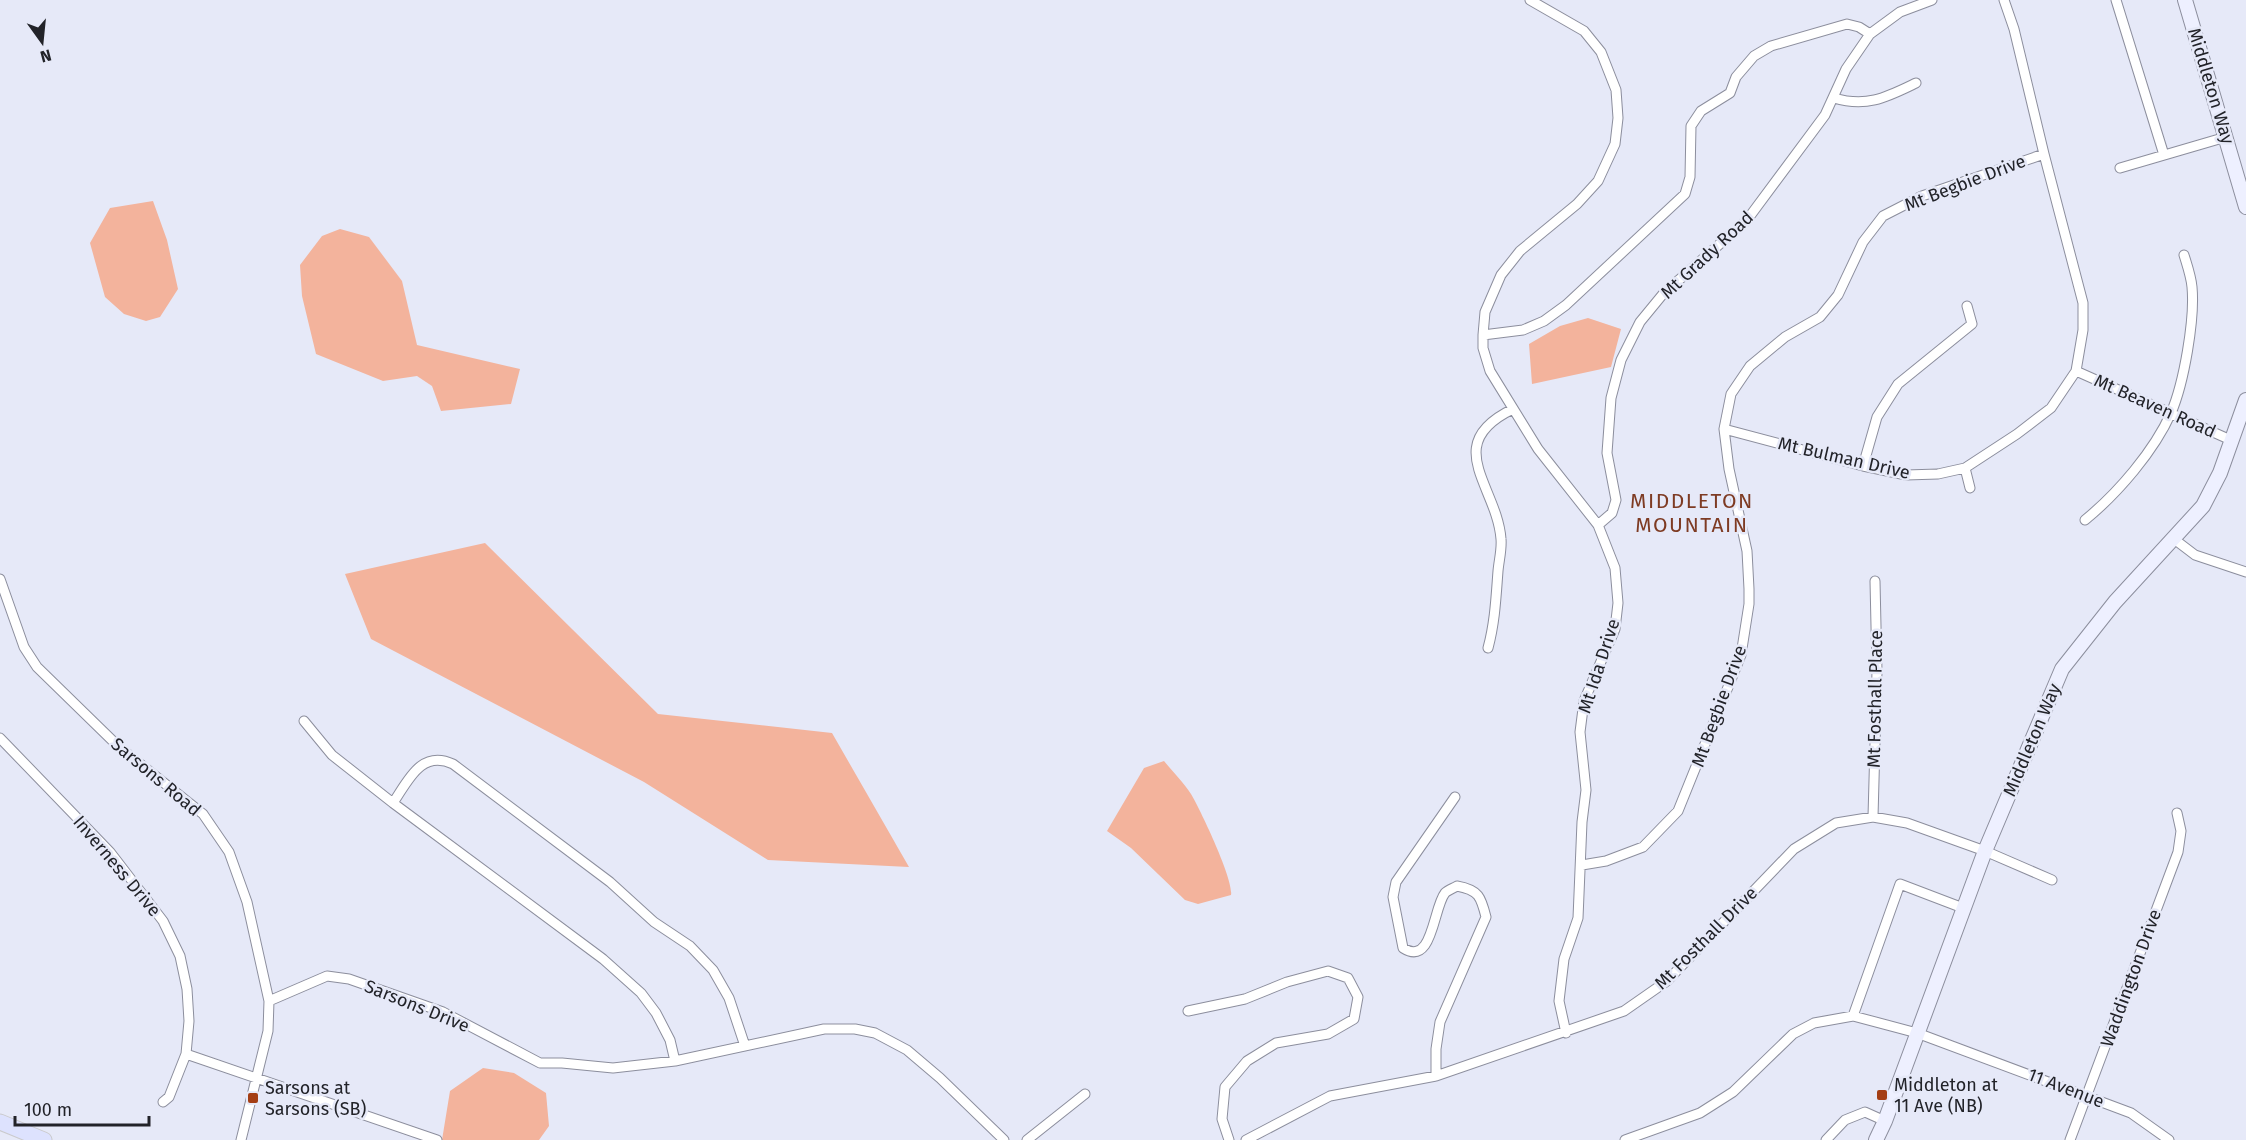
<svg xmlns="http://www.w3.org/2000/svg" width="2246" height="1140" viewBox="0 0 2246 1140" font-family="'Fira Sans',sans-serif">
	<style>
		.green { fill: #f3b39c }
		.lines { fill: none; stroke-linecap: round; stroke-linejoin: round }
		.street-casing { stroke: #8c8e9d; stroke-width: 11 }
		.secondary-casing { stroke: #8c8e9d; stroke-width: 16 }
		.primary-casing { stroke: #cacacc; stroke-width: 17 }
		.street { stroke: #fff; stroke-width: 9 }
		.secondary { stroke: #eef0ff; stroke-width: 14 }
		.primary { stroke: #dde2fe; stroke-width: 15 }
		.poi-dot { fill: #a43e14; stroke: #e6e9f8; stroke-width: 2 }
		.labels { text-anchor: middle; stroke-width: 5; stroke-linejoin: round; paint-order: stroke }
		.street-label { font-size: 18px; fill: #222329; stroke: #e6e9f8 }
		.poi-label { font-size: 18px; fill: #222329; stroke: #e6e9f8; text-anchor: start }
		.quarter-label { font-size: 21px; letter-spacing: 1.5px; fill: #7e3b23; stroke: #e6e9f8 }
	</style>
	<rect width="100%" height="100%" fill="#e6e9f8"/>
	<path class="green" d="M 153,201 L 167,240 L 178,289 L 160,317 L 146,321 L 124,314 L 105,297 L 90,243 L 110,208 Z
		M 340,229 L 369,237 L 402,281 L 417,345 L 520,369 L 511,404 L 441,411 L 432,386 L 417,376 L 383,381 L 316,354 L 302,296 L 300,265 L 322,236 Z
		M 1588,318 L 1621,329 L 1611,367 L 1532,384 L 1529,344 L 1560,326 Z
		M 485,543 L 658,714 L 832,733 L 909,867 L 768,860 L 644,782 L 371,639 L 345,574 Z
		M 1164,761 C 1173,772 1184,783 1191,794 C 1200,809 1234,880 1231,895 L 1198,904 L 1185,900 L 1131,848 L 1107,831 L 1144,768 Z
		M 483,1068 L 514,1073 L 546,1093 L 549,1126 L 539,1140 L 442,1140 L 450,1091 Z"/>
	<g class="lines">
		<g class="street-casing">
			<path id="street" d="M 1530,0 L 1584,31 L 1601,52 L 1616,90 L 1618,118 L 1615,144 L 1598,181 L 1577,204 L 1520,251 L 1501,275 L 1485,312 L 1483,335 L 1483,348 L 1490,371 L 1538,449 L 1598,525 L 1615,568 L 1618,603 L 1615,629 L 1584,701 L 1580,732 L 1586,790 L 1582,822 L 1578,918 L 1564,959 L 1559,1001 L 1566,1033
				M 2116,0 L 2164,155
				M 1834,98 C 1867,108 1887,97 1916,83
				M 2120,168 L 2226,137
				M 1483,335 L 1523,330 L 1544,321 L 1566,305 L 1685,194 L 1690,177 L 1691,126 L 1701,111 L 1730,93 L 1736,77 L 1754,56 L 1771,46 L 1847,24 L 1859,27 L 1870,34
				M 2076,371 L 2233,441
				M 1724,429 L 1863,466 L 1906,475 L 1938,474 L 1965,468 L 2017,434 L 2051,408 L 2076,371 L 2083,330 L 2083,303 L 2044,154 L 2014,29 L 2004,0
				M 1863,466 L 1877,417 L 1898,384 L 1972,324 L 1967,306
				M 1965,468 L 1970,488
				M 2085,520 C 2118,493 2154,451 2171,413 C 2184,383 2195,319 2192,287 C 2191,276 2187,265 2184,255
				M 1598,525 L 1612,513 L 1616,500 L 1607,453 L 1611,398 L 1621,360 L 1640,322 L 1663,294 L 1747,220 L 1825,115 L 1846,69 L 1870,34 L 1900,12 L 1932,0
				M 2174,539 L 2195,555 L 2246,572
				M 0,579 L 24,647 L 37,667 L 119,747 L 203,814 L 229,852 L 247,902 L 269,1001 L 268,1031 L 241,1140
				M 1488,648 C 1495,622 1496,597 1498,571 C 1499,560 1502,549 1501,539 C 1497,486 1440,444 1513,409
				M 304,721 L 332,755 L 393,803 L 603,959 L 641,993 L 656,1013 L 670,1040 L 675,1061
				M 0,738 L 110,852 L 163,921 L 180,956 L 187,989 L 189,1021 L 186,1054 L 169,1097 L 163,1102
				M 393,803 C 408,781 421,749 453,764 L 610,882 L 654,922 L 690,946 L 713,970 L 729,998 L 745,1046
				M 1873,817 L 1877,671 L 1875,581
				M 1582,865 L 1606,861 L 1643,847 L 1678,811 L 1741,655 L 1749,604 L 1749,589 L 1747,551 L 1729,469 L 1724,429 L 1731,394 L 1750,366 L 1785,337 L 1820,317 L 1838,295 L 1863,242 L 1883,216 L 1922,196 L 2044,154
				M 269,1001 L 327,976 L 349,979 L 443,1012 L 540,1063 L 562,1063 L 613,1068 L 675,1061 L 824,1029 L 855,1029 L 875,1033 L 907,1050 L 940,1078 L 1004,1140
				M 1188,1011 L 1245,999 L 1287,982 L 1328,971 L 1348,978 L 1358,997 L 1354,1019 L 1328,1034 L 1276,1043 L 1247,1061 L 1225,1087 L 1222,1119 L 1229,1140
				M 1853,1016 L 1900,884 L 1963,908
				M 186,1054 L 437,1140
				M 1436,1076 L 1436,1049 L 1440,1022 L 1486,917 C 1481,897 1479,890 1457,886 C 1454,888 1448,890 1445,893 C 1433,908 1433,967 1403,948 L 1393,897 L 1396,882 L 1455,797
				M 1027,1140 L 1085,1094
				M 1246,1140 L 1330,1096 L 1436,1076 L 1624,1011 L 1667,981 L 1794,849 L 1836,823 L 1873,817 L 1907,823 L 1985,851 L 2052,880
				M 1625,1140 L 1700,1113 L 1733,1092 L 1793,1034 L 1814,1023 L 1853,1016 L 1917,1033 L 2131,1113 L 2169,1140
				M 1826,1140 L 1845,1120 L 1865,1112 L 1885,1121
				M 2070,1140 L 2178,852 L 2181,831 L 2177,813"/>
		</g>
		<g class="secondary-casing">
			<path id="secondary" d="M 2185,0 L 2246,207
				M 1876,1140 L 1885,1121 L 1985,851 L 2062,669 L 2115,602 L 2203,506 L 2220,473 L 2246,400"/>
		</g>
		<g class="primary-casing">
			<path id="primary" d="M 0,1122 L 44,1140"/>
		</g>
		<use href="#street" class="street"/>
		<use href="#secondary" class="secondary"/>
		<use href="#primary" class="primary"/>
	</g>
	<g class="poi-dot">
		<rect x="1876" y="1089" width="12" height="12" rx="3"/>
		<rect x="247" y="1092" width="12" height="12" rx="3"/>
	</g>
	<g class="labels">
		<g class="street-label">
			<text transform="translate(2211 86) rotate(73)" y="6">Middleton Way</text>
			<text transform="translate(1965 183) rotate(-21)" y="6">Mt Begbie Drive</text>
			<text transform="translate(1707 255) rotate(-43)" y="6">Mt Grady Road</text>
			<text transform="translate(2155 406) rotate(24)" y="6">Mt Beaven Road</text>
			<text transform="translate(1844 458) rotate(13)" y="6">Mt Bulman Drive</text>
			<text transform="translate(1599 666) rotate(-72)" y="6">Mt Ida Drive</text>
			<text transform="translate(1875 699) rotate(-89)" y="6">Mt Fosthall Place</text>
			<text transform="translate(1719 706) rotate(-70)" y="6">Mt Begbie Drive</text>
			<text transform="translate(2032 740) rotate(-67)" y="6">Middleton Way</text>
			<text transform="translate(156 777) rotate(40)" y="6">Sarsons Road</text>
			<text transform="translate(117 866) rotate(50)" y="6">Inverness Drive</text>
			<text transform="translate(1706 938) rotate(-45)" y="6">Mt Fosthall Drive</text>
			<text transform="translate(2131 978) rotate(-70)" y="6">Waddington Drive</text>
			<text transform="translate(417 1006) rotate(22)" y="6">Sarsons Drive</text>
			<text transform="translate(2066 1088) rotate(21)" y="6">11 Avenue</text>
		</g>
		<g class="poi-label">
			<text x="1894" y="1091">Middleton at<tspan x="1894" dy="21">11 Ave (NB)</tspan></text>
			<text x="265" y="1094">Sarsons at<tspan x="265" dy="21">Sarsons (SB)</tspan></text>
		</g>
		<g class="quarter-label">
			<text x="1692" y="508">MIDDLETON<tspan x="1692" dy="24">MOUNTAIN</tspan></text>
		</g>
	</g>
	<g transform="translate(42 42) rotate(165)" stroke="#e6e9f8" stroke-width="4.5" paint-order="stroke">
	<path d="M0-4.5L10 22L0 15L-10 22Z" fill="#222329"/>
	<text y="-9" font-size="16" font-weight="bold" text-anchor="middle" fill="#222329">N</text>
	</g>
	<path d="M15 1116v9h134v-9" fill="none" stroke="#222329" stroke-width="3"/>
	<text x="24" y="1116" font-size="18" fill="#222329" stroke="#e6e9f8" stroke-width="4.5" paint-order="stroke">100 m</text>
</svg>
